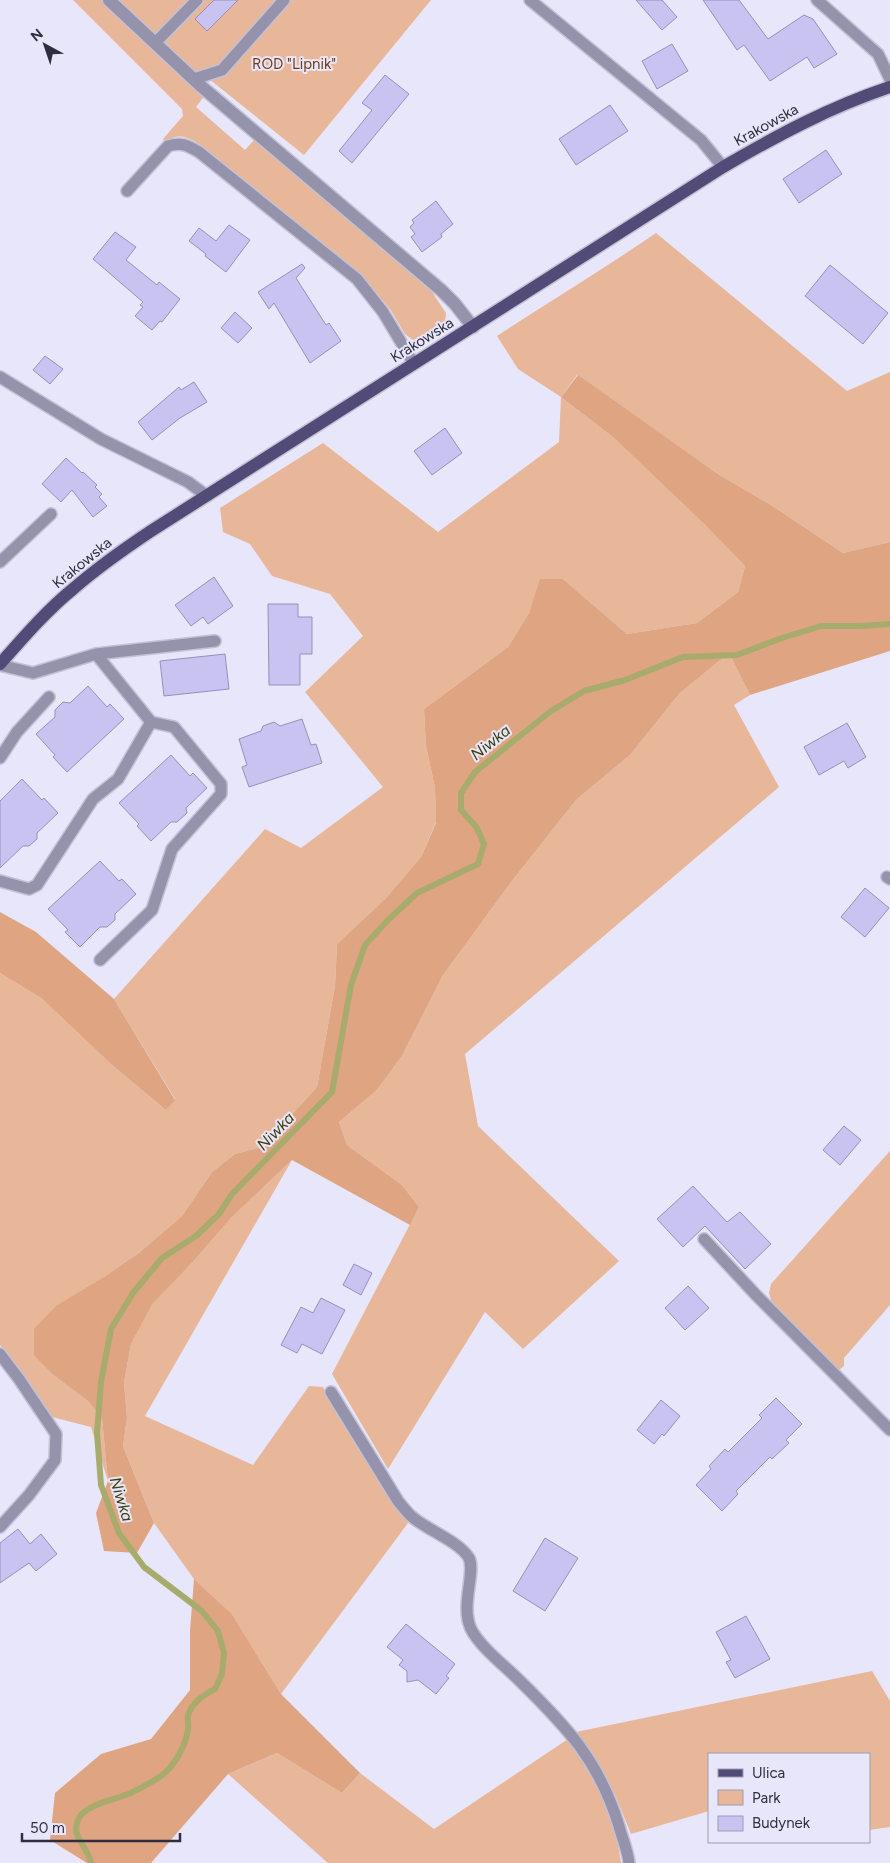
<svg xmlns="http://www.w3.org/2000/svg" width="890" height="1863" viewBox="0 0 890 1863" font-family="Figtree,sans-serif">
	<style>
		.green { fill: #e8b699 }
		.forest { fill: #dfa482 }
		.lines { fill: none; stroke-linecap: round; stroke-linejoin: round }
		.stream { stroke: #a7ab6c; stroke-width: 6 }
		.building { fill: #c9c3f2; stroke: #968fbc }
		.service-casing { stroke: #c3c1d5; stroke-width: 14 }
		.minor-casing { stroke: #c3c1d5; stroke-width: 15 }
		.primary-casing { stroke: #c3c1d5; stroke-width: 15 }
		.service { stroke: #9592ac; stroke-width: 11 }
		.minor { stroke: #9592ac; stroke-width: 12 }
		.primary { stroke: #534b77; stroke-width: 12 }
		.labels { text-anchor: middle; stroke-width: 4; stroke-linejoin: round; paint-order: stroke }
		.park-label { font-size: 15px; fill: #723b16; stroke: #e8e6fa }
		.street-label { font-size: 15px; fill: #302d40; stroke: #e8e6fa }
		.water-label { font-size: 16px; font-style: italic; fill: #3d3f0d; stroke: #e8e6fa }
	</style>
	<rect width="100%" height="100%" fill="#e8e6fa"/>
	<path class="green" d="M 73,0 L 431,0 L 304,155 L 209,79 L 199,90 L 205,95 L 196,107 L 245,150 L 255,139 L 430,289 L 446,313 L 445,322 L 414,341 L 405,334 L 390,309 L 362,276 L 196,142 C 182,135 179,135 165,141 L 163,139 L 183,116 L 182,109 Z
		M 656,233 L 847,391 L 890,372 L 890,542 L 843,553 L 771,505 L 718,474 L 577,375 L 561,397 L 614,438 L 704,524 L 745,566 L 738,592 L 697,623 L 627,634 L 563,579 L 541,579 L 529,613 L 508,647 L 424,709 L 426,746 L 435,788 L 436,822 L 421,857 L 386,898 L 337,944 L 335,986 L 317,1087 L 262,1147 L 235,1154 L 212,1172 L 182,1216 L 140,1252 L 104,1277 L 34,1356 L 53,1375 L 88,1401 L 102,1418 L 108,1481 L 91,1427 L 52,1417 L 0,1345 L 0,973 L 41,998 L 112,1065 L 166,1110 L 175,1099 L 114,999 L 265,829 L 301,848 L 383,787 L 305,692 L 363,636 L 330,594 L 272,576 L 250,544 L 223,532 L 220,508 L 323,443 L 438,532 L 559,442 L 561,397 L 518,369 L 497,336 C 550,301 604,269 656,233 Z
		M 729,653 L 750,695 L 734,705 L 779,787 L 465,1054 L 478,1126 L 619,1261 L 523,1349 L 485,1312 L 388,1469 L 332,1374 L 419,1207 L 402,1185 L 347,1145 L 339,1122 L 377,1090 L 402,1056 L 443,975 L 512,881 L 576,800 L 630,755 L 680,693 Z
		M 890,1151 L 890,1305 L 844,1358 L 844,1366 L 839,1370 L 772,1304 L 769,1293 L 771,1284 Z
		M 292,1160 L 145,1416 L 253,1465 L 309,1386 L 323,1387 L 376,1477 L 408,1523 L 281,1694 L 232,1614 L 194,1579 L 154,1523 L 123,1446 L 127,1418 L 124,1383 L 131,1344 L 151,1304 L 192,1263 L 231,1218 Z
		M 872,1671 L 890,1701 L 890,1827 L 869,1830 L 869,1754 L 709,1754 L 709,1811 L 631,1834 L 616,1797 L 600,1766 L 576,1732 Z
		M 568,1739 C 574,1746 581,1753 586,1760 C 605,1791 616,1827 621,1863 L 328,1863 L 228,1774 L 277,1753 L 342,1793 L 360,1773 L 434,1829 Z"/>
	<path class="forest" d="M 578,375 L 718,474 L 771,505 L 843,553 L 890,542 L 890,651 L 750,695 L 729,653 L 680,693 L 630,755 L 576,800 L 512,881 L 443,975 L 402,1056 L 377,1090 L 339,1122 L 347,1145 L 402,1185 L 419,1207 L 410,1225 L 292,1160 L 231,1218 L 192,1263 L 152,1304 L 131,1344 L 124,1383 L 127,1418 L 123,1446 L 154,1523 L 137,1553 L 104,1551 L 96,1513 L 108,1481 L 102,1418 L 88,1401 L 53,1375 L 34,1356 L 34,1329 L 56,1306 L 104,1277 L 140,1252 L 182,1216 L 212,1172 L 235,1154 L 262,1147 L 317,1087 L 335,986 L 337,944 L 386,898 L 421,857 L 436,823 L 435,788 L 426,746 L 424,709 L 508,647 L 529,613 L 540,579 L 563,579 L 627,634 L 697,623 L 738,592 L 745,566 L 704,524 L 614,438 L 561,397 Z
		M 0,912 L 36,932 L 114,999 L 175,1100 L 166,1110 L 112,1065 L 41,998 L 0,973 Z
		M 194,1579 L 232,1614 L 281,1694 L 360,1773 L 342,1793 L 277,1753 L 228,1774 L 151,1863 L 87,1863 L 50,1840 L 55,1793 L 101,1754 L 151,1739 L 190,1690 L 190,1631 Z"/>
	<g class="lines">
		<path class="stream" d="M 91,1863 C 88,1846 69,1836 79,1818 C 87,1804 117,1799 131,1793 C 141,1788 152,1782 161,1776 C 175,1766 185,1746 188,1730 C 189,1725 187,1719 188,1715 C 192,1703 205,1694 215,1689 L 222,1674 L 224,1653 L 218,1631 L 202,1611 L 144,1567 L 119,1533 L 101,1485 L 97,1433 L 101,1382 L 111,1329 L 133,1293 L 162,1258 L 196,1236 L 219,1214 L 232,1194 L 332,1092 L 351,985 L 365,945 L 388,920 L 417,893 L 478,864 L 484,844 L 477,828 L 461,810 L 461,793 L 475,772 L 551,711 L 584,691 L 625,680 L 683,657 L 737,655 L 782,638 L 821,626 L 862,626 L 890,624"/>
	</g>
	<path class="building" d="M 214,0 L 238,0 L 207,31 L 195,19 Z
		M 636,0 L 662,0 L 677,17 L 662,30 Z
		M 703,0 L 739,0 L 768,39 L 804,15 L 813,19 L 837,54 L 814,68 L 807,57 L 770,81 L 744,45 L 737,50 Z
		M 672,44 L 688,71 L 657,89 L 642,61 Z
		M 385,75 L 409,94 L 352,163 L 339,151 L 372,110 L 362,103 Z
		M 610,105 L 628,131 L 576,165 L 559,139 Z
		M 826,150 L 842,174 L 799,203 L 783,179 Z
		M 436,201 L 453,224 L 441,234 L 442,237 L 422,252 L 411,237 L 415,234 L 410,227 L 414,223 L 412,220 Z
		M 229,225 L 250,240 L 226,272 L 205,256 L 206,254 L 189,241 L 199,228 L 216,241 Z
		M 115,232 L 136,247 L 126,260 L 157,285 L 159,282 L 180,299 L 162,322 L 160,321 L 152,330 L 135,316 L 143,307 L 140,305 L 143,302 L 93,259 Z
		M 302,264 L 305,268 L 296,278 L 326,325 L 329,323 L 341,341 L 310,363 L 274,303 L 269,309 L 258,292 Z
		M 830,265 L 888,313 L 863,344 L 805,296 Z
		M 235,312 L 252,328 L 238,343 L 221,328 Z
		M 45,356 L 63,369 L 50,384 L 33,370 Z
		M 194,382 L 207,402 L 180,418 L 152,440 L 138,422 L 179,387 L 181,390 Z
		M 445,428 L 462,453 L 432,475 L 414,451 Z
		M 66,458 L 82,473 L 83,472 L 97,485 L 95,487 L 102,494 L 99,497 L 107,506 L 93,517 L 72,490 L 61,502 L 42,484 Z
		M 214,577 L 233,606 L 208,624 L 203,617 L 191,626 L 175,605 Z
		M 268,604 L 298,604 L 298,617 L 312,617 L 312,654 L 300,654 L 300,685 L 269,685 Z
		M 225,654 L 229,689 L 164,696 L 160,661 Z
		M 88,686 L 107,707 L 110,704 L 124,719 L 67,772 L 53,757 L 55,755 L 36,734 L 55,717 L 55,710 L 63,702 L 70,703 Z
		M 302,719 L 311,745 L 316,744 L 322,763 L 249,787 L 242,767 L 247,765 L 239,739 L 261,731 L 263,726 L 274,722 L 280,726 Z
		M 847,723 L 866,757 L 848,768 L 844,761 L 819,775 L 804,747 Z
		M 171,755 L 190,776 L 193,773 L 207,788 L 186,808 L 187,813 L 177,822 L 171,822 L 151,841 L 137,826 L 139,824 L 119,803 Z
		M 22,779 L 42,800 L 44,798 L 58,813 L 37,833 L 37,839 L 29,846 L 23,846 L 0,868 L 0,801 Z
		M 100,861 L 119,881 L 122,879 L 136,894 L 115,914 L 115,920 L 107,927 L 100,927 L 80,947 L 65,932 L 68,930 L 48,909 Z
		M 865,888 L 889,908 L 865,937 L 841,917 Z
		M 844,1126 L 861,1140 L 840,1165 L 823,1150 Z
		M 693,1186 L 727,1222 L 740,1212 L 771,1244 L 745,1269 L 705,1226 L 683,1247 L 657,1219 Z
		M 354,1264 L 372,1273 L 361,1295 L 343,1285 Z
		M 688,1286 L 709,1308 L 685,1330 L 665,1308 Z
		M 321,1298 L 345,1310 L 322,1354 L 302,1344 L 297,1353 L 281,1345 L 301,1307 L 313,1313 Z
		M 776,1398 L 802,1424 L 786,1440 L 789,1443 L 772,1459 L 770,1457 L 736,1491 L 738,1494 L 722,1511 L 696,1485 L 711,1469 L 709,1466 L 725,1449 L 728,1452 L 762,1418 L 759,1415 Z
		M 661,1400 L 680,1416 L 664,1436 L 662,1434 L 654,1444 L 637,1430 Z
		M 18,1529 L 30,1544 L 41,1534 L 57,1554 L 36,1571 L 29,1563 L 0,1583 L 0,1543 Z
		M 545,1538 L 578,1558 L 545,1611 L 513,1591 Z
		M 746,1616 L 770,1659 L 735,1678 L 726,1662 L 731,1660 L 716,1632 Z
		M 406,1624 L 455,1664 L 446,1676 L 449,1678 L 436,1694 L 418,1680 L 407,1682 L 407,1671 L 399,1665 L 403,1660 L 387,1647 Z"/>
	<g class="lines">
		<g class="service-casing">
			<path id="service" d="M 530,0 L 701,140 L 723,167
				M 817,0 L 878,54 L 890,79
				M 155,43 L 197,0
				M 194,79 L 222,70 L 284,0
				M 127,191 L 168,146 C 181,142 187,145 199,152 L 357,279 L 383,312 L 414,364
				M 0,377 L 101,439 L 188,482 L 207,496
				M 0,562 L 51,514
				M 96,654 L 151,722 L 174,727 L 221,784 L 221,794 L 172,849 L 152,910 L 100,960
				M 0,665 L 33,673 L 96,654 L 215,641
				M 0,758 L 17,732 L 49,697
				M 887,877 L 890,879
				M 0,881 L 29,889 L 37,885 L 93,799 L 118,779 L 151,722
				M 704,1239 L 756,1295 L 890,1430
				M 0,1354 L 19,1379 L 56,1434 L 55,1460 L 29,1495 L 0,1527
				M 331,1392 L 398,1501 C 402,1506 406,1511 411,1516 C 425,1529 459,1541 469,1558 C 476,1572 460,1606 471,1629 C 480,1647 505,1666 520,1681 C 568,1728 599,1761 619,1826 C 622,1838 628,1851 629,1863"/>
		</g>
		<g class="minor-casing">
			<path id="minor" d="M 109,0 L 202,87 L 441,290 L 455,304 L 473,327"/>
		</g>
		<g class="primary-casing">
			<path id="primary" d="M 0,664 C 23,638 46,611 73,589 C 97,568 124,549 151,531 L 723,167 C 778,135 830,107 890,87"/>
		</g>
		<use href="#service" class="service"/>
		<use href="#minor" class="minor"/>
		<use href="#primary" class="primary"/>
	</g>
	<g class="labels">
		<g class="park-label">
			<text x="294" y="69">ROD "Lipnik"</text>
		</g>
		<g class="street-label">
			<text transform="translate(766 125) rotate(-29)" y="5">Krakowska</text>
			<text transform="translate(422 340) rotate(-32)" y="5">Krakowska</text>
			<text transform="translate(82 563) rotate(-39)" y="5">Krakowska</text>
		</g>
		<g class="water-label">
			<text transform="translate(490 742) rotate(-39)" y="6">Niwka</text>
			<text transform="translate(275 1131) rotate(-46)" y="6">Niwka</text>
			<text transform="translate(122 1499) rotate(73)" y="6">Niwka</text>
		</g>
	</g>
	<rect x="708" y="1753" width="162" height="90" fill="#e8e6fa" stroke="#9e9cb0"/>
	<rect x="718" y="1769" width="25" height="8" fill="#534b77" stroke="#9e9cb0"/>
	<text x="752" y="1778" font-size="15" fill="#302d40">Ulica</text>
	<rect x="718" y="1790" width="25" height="15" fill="#e8b699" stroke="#9e9cb0"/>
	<text x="752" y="1803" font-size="15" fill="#302d40">Park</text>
	<rect x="718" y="1816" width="25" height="15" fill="#c9c3f2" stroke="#9e9cb0"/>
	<text x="752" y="1828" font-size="15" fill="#302d40">Budynek</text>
	<g transform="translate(45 45) rotate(320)" stroke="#e8e6fa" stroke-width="4" paint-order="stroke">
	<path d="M0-4L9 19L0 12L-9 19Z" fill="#302d40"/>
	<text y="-8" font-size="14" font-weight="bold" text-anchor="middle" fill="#302d40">N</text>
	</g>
	<path d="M22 1833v8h158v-8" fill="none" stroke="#302d40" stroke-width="2.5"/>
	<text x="30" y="1833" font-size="15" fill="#302d40" stroke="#e8e6fa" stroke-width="4" paint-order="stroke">50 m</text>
</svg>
